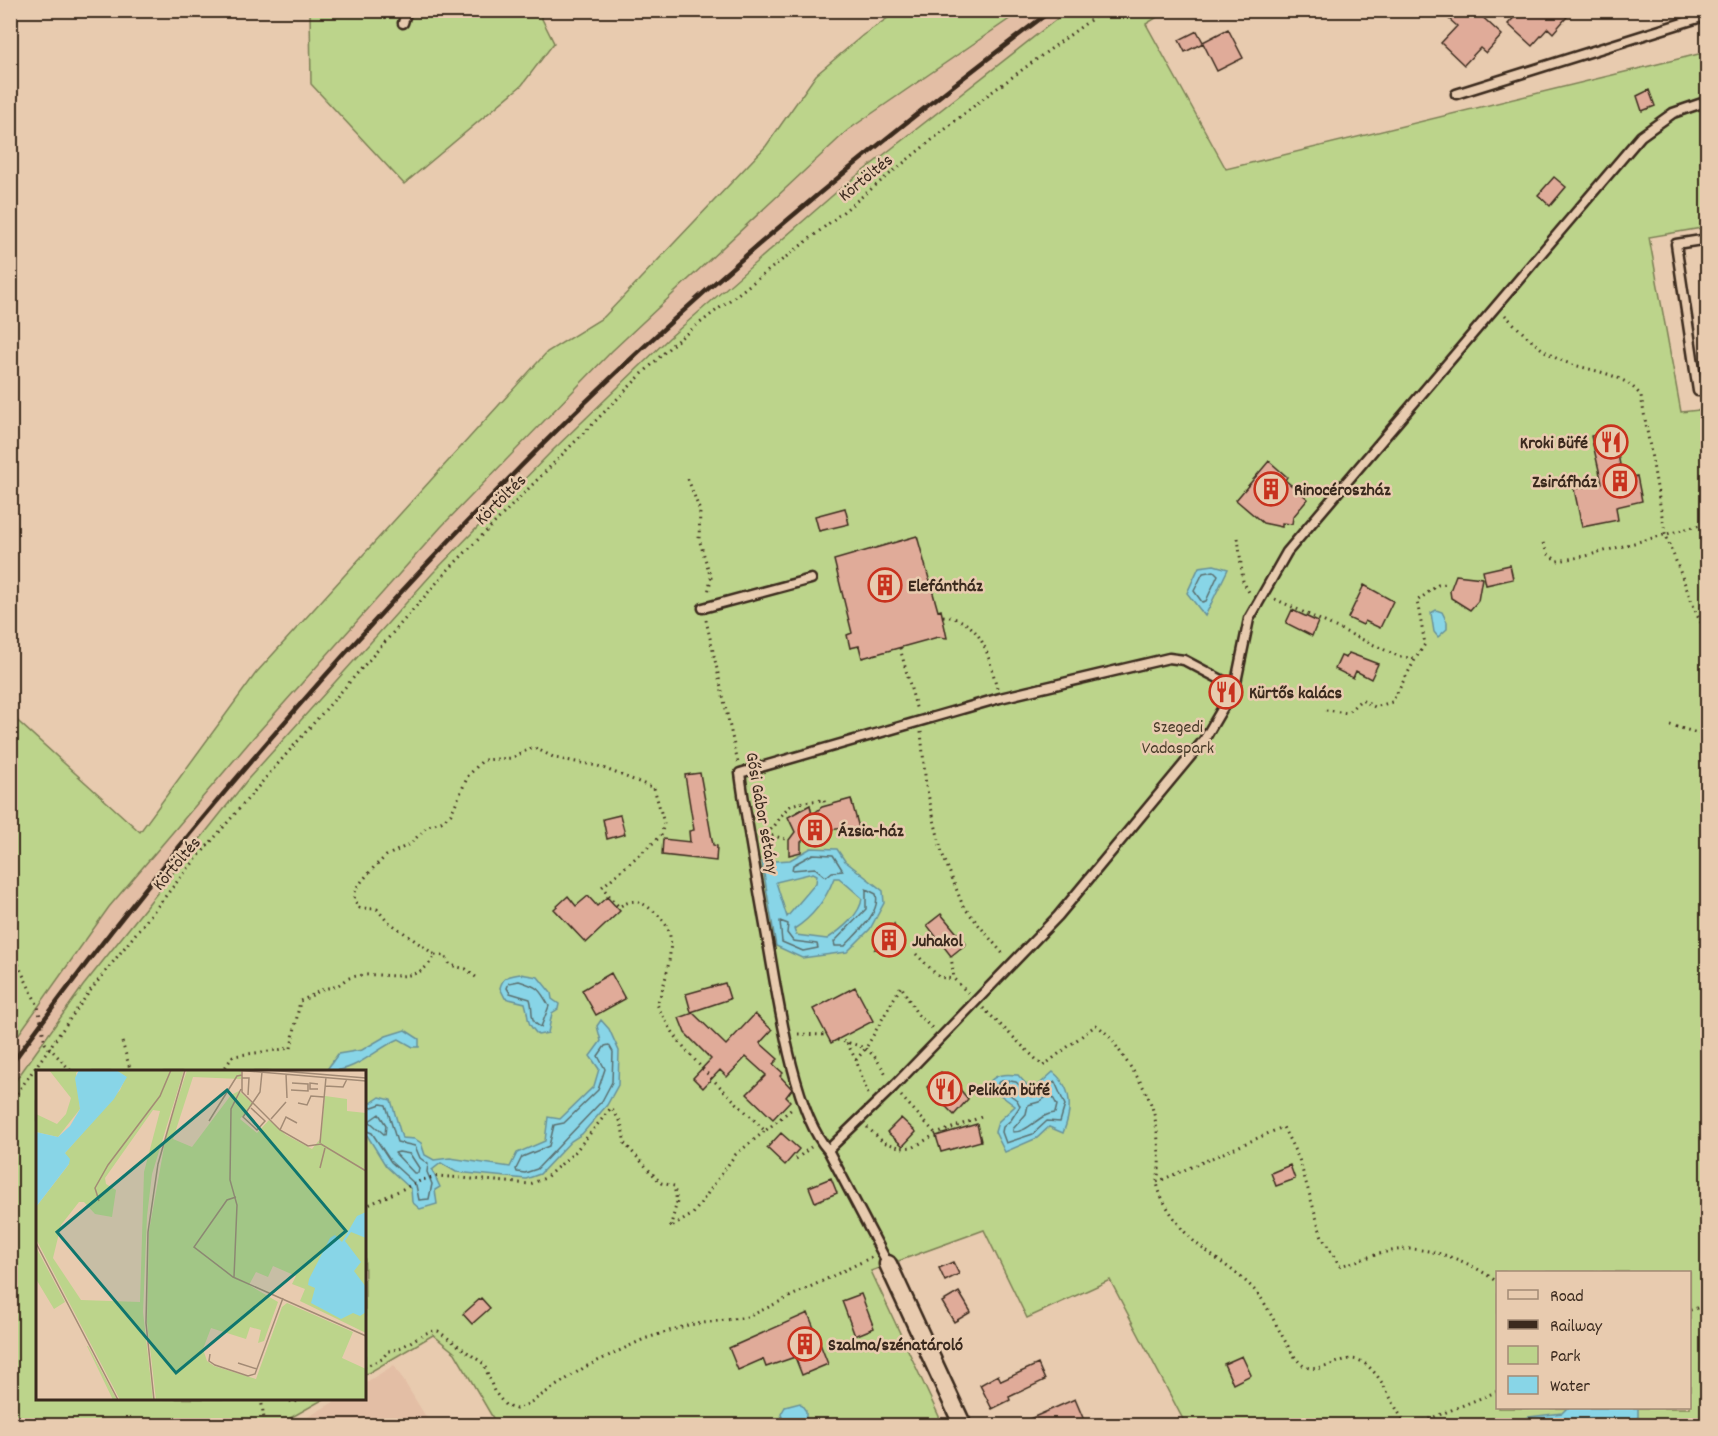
<svg xmlns="http://www.w3.org/2000/svg" width="1718" height="1436" viewBox="0 0 1718 1436" font-family="Dekko,sans-serif">
	<style>
		.built { fill: #e3bea5 }
		.green { fill: #bcd48b; stroke: #7c7f54; stroke-width: 1.5; fill-rule: evenodd }
		.water { fill: #88d5e7; stroke: #699197; stroke-width: 1.5; fill-rule: evenodd }
		.lines { fill: none; stroke-linecap: round; stroke-linejoin: round }
		.shore { stroke: #5a6e6e; stroke-width: 1.5 }
		.building { fill: #e0ab99; stroke: #3b2a1e; stroke-width: 1.5 }
		.lane-casing { stroke: #3b2a1e; stroke-width: 13 }
		.street-casing { stroke: #3b2a1e; stroke-width: 21 }
		.path { stroke: #3b2a1e; stroke-width: 3; stroke-dasharray: 1.5 4.5; stroke-linecap: butt }
		.lane { stroke: #e8cbaf; stroke-width: 8 }
		.street { stroke: #e8cbaf; stroke-width: 16 }
		.rail { stroke: #3b2a1e; stroke-width: 4.5 }
		.labels { text-anchor: middle; stroke-width: 5; stroke-linejoin: round; paint-order: stroke }
		.street-label { font-size: 18px; fill: #3b2a1e; stroke: #e8cbaf }
		.poi-label { font-size: 18px; font-weight: bold; fill: #3b2a1e; stroke: #e8cbaf; text-anchor: start }
		.park-label { font-size: 18px; fill: #483b29; stroke: #e8cbaf }
		.inset-road { fill: none; stroke: #a38b75; stroke-width: 1.5 }
		.view { fill: #0f766e; fill-opacity: 0.15; stroke: #0f766e; stroke-width: 3 }
		.inset-edge { fill: none; stroke: #3b2a1e; stroke-width: 3 }
	</style>
	<rect width="100%" height="100%" fill="#e8cbaf"/>
	<filter id="ink" filterUnits="userSpaceOnUse"><feTurbulence type="fractalNoise" baseFrequency=".0167" numOctaves="2"/><feDisplacementMap in="SourceGraphic" scale="12" xChannelSelector="R" yChannelSelector="G"/><feConvolveMatrix kernelMatrix="1 2 1 2 8 2 1 2 1" color-interpolation-filters="sRGB"/></filter>
	<g filter="url(#ink)">
		<path class="built" d="M 1021,11 L 1067,11 L 840,189 L 669,338 L 552,451 L 432,574 L 248,779 L 83,986 L 11,1087 L 11,1045 L 109,907 L 253,738 L 441,527 L 612,351 L 848,130 Z
			M 394,1365 L 431,1425 L 294,1425 L 339,1399 L 364,1398 L 365,1383 Z"/>
		<path class="green" d="M 310,11 L 538,11 L 554,43 L 522,85 L 404,184 L 311,84 Z
			M 898,11 L 1021,11 L 848,130 L 612,351 L 441,527 L 253,738 L 109,907 L 11,1045 L 11,715 L 140,832 L 256,673 L 547,352 L 604,317 L 766,146 L 816,75 L 863,35 Z
			M 1067,11 L 1167,11 L 1146,24 L 1226,169 L 1707,52 L 1707,227 L 1649,237 L 1681,412 L 1708,409 L 1707,1425 L 1186,1425 L 1110,1280 L 1027,1318 L 984,1230 L 871,1271 L 943,1425 L 497,1425 L 455,1353 L 433,1335 L 365,1375 L 364,1072 L 38,1072 L 38,1398 L 324,1399 L 278,1425 L 11,1426 L 11,1087 L 83,986 L 248,779 L 432,574 L 552,451 L 669,338 L 840,189 ZM 1498,1272 L 1690,1272 L 1690,1408 L 1498,1408 Z"/>
		<path class="water" d="M 1214,565 L 1228,569 L 1205,616 L 1187,593 L 1199,567 Z
			M 1436,610 L 1442,612 L 1447,622 L 1447,629 L 1438,637 L 1434,632 L 1431,613 Z
			M 811,848 L 837,849 L 845,861 L 883,891 L 884,903 L 870,929 L 847,952 L 802,958 L 776,946 L 762,862 L 790,860 ZM 813,873 L 817,875 L 816,883 L 787,917 L 776,882 ZM 834,878 L 839,878 L 862,898 C 861,914 841,930 827,939 L 796,935 L 794,929 C 813,917 826,899 834,878 Z
			M 520,974 L 538,977 L 551,993 L 552,999 L 559,1004 L 558,1009 L 552,1013 L 548,1033 L 538,1035 C 524,1020 530,1019 525,1003 L 505,998 L 500,988 C 503,976 509,976 520,974 Z
			M 601,1020 L 609,1029 L 619,1051 L 618,1085 L 607,1105 L 582,1134 L 571,1141 L 540,1174 L 526,1179 L 456,1172 L 441,1163 L 432,1170 L 440,1187 L 435,1190 L 437,1204 L 420,1209 L 412,1202 L 411,1189 L 386,1166 L 365,1132 L 365,1104 L 368,1105 L 380,1097 L 391,1100 L 402,1138 L 415,1139 L 421,1143 L 425,1155 L 434,1160 L 450,1158 L 510,1167 L 517,1153 L 545,1141 L 548,1117 L 560,1119 L 594,1086 L 599,1069 L 590,1056 L 601,1041 L 597,1026 Z
			M 405,1030 L 419,1039 L 419,1047 L 413,1047 L 399,1039 C 377,1048 355,1072 330,1071 L 328,1068 L 338,1054 L 362,1050 L 386,1036 Z
			M 1053,1072 C 1073,1088 1072,1111 1063,1133 L 1049,1127 L 1037,1138 L 1005,1152 L 995,1132 L 998,1122 L 1015,1106 L 987,1085 C 995,1073 1005,1074 1018,1075 L 1032,1091 Z
			M 800,1403 L 806,1411 L 806,1419 L 784,1424 L 781,1414 L 785,1407 Z
			M 1567,1408 L 1638,1408 L 1638,1418 L 1632,1425 L 1509,1425 L 1529,1417 L 1562,1413 Z"/>
		<g class="lines">
			<path class="shore" d="M 1214,571 L 1218,575 L 1206,601 L 1202,602 L 1194,591 L 1203,573 Z
				M 813,854 L 833,855 L 843,871 L 832,872 L 826,877 L 815,868 L 792,870 L 793,865 Z
				M 866,889 L 876,894 C 881,913 857,933 845,946 L 835,946 L 834,942 L 866,909 Z
				M 780,921 L 788,924 L 787,933 L 793,941 L 817,944 L 818,948 L 803,951 L 782,942 Z
				M 519,981 C 538,987 539,988 549,1006 L 541,1027 C 528,1022 534,1010 530,999 L 510,993 L 507,988 L 509,983 Z
				M 609,1045 L 613,1052 L 612,1082 L 602,1101 L 537,1169 L 525,1173 L 517,1172 L 516,1169 L 522,1157 L 549,1146 L 554,1125 L 564,1123 L 598,1090 L 605,1069 L 598,1056 L 605,1046 Z
				M 1004,1080 L 1016,1082 L 1032,1097 L 1055,1082 L 1065,1105 L 1060,1122 L 1047,1121 L 1033,1134 L 1006,1143 L 1002,1132 L 1003,1127 L 1011,1120 L 1020,1106 L 1017,1100 L 998,1086 L 998,1083 Z
				M 1051,1094 L 1057,1105 L 1055,1113 C 1038,1114 1030,1132 1013,1132 L 1013,1129 L 1026,1114 L 1028,1105 L 1039,1102 Z
				M 364,1110 L 381,1104 L 386,1105 L 397,1142 L 415,1146 L 420,1158 L 428,1164 L 427,1172 L 432,1184 L 429,1199 L 419,1200 L 416,1185 L 391,1162 L 372,1133 L 364,1130
				M 379,1114 L 386,1125 L 385,1135 L 369,1121 Z
				M 399,1152 L 410,1154 L 419,1168 L 418,1173 L 414,1173 L 395,1153 Z"/>
		</g>
		<path class="building" d="M 1456,10 L 1475,10 L 1502,35 L 1486,53 L 1480,48 L 1464,65 L 1441,43 L 1457,26 L 1449,19 Z
			M 1521,10 L 1573,10 L 1553,33 L 1548,28 L 1532,46 L 1508,24 Z
			M 1228,29 L 1243,58 L 1217,71 L 1203,43 L 1185,52 L 1179,40 L 1197,31 L 1203,42 Z
			M 1649,90 L 1655,106 L 1642,111 L 1637,96 Z
			M 1554,177 L 1566,187 L 1550,206 L 1538,195 Z
			M 1613,431 L 1623,479 L 1637,476 L 1642,501 L 1616,507 L 1618,520 L 1582,527 L 1574,489 L 1602,483 L 1591,436 Z
			M 1269,461 L 1287,477 L 1285,480 L 1308,499 L 1293,517 L 1292,524 L 1282,523 L 1282,527 L 1263,523 L 1236,500 Z
			M 845,508 L 849,524 L 819,531 L 815,516 Z
			M 917,536 L 938,611 L 941,610 L 947,638 L 938,637 L 862,658 L 859,646 L 850,648 L 847,635 L 852,633 L 834,560 Z
			M 1510,565 L 1513,579 L 1486,585 L 1483,571 Z
			M 1456,575 L 1482,578 L 1478,601 L 1470,610 L 1451,598 L 1450,591 Z
			M 1364,585 L 1393,601 L 1380,628 L 1365,621 L 1363,625 L 1348,618 Z
			M 1292,610 L 1318,622 L 1312,636 L 1286,623 Z
			M 1349,653 L 1378,664 L 1371,679 L 1356,671 L 1353,678 L 1335,669 L 1341,656 L 1346,658 Z
			M 700,773 L 713,845 L 717,846 L 716,861 L 662,855 L 663,839 L 690,842 L 689,831 L 694,830 L 685,775 Z
			M 851,799 L 859,828 L 844,832 L 843,828 L 811,833 L 801,842 L 801,852 L 789,855 L 789,840 L 795,832 L 788,817 L 810,805 L 812,815 L 822,807 Z
			M 620,815 L 625,834 L 607,839 L 603,819 Z
			M 568,896 L 576,906 L 588,896 L 597,906 L 607,897 L 620,911 L 586,943 L 554,909 Z
			M 941,914 L 966,944 L 951,956 L 927,925 Z
			M 894,924 L 899,944 L 875,949 Z
			M 611,973 L 625,999 L 596,1015 L 582,990 Z
			M 725,983 L 730,999 L 691,1012 L 686,994 Z
			M 855,987 L 873,1021 L 831,1043 L 813,1009 Z
			M 693,1013 L 726,1045 L 755,1014 L 772,1030 L 760,1043 L 778,1059 L 773,1064 L 783,1073 L 780,1076 L 792,1089 L 786,1097 L 790,1101 L 773,1119 L 747,1094 L 766,1075 L 746,1057 L 727,1077 L 720,1070 L 703,1088 L 693,1078 L 711,1059 L 685,1033 L 679,1018 Z
			M 941,1072 L 945,1076 L 947,1073 L 960,1085 L 958,1087 L 968,1099 L 954,1115 L 927,1087 Z
			M 901,1118 L 916,1132 L 903,1146 L 887,1132 Z
			M 977,1124 L 981,1141 L 941,1152 L 936,1136 Z
			M 781,1133 L 799,1149 L 785,1165 L 767,1148 Z
			M 1290,1165 L 1295,1179 L 1276,1186 L 1271,1173 Z
			M 831,1178 L 837,1193 L 815,1202 L 809,1187 Z
			M 953,1262 L 959,1274 L 945,1281 L 939,1268 Z
			M 959,1292 L 971,1312 L 954,1322 L 942,1302 Z
			M 861,1294 L 874,1328 L 855,1336 L 842,1301 Z
			M 481,1298 L 490,1308 L 472,1324 L 463,1314 Z
			M 808,1313 L 828,1364 L 802,1375 L 795,1357 L 766,1367 L 763,1359 L 738,1370 L 729,1348 Z
			M 1242,1356 L 1251,1375 L 1233,1384 L 1224,1364 Z
			M 1038,1364 L 1045,1380 L 1009,1397 L 1010,1400 L 992,1409 L 980,1385 L 998,1375 L 1001,1381 Z
			M 1075,1399 L 1086,1425 L 1016,1425 Z"/>
		<g class="lines">
			<g class="lane-casing">
				<path id="lane" d="M 403,23 L 407,10
					M 1456,94 L 1708,15
					M 1708,239 L 1676,244 L 1698,391 L 1708,390
					M 703,608 L 811,579
					M 828,1150 L 893,1087 L 1058,916 L 1204,740 L 1235,687 L 1249,619 L 1287,552 L 1332,499 L 1641,136 L 1673,113 L 1708,101
					M 888,1264 L 828,1150 C 792,1111 776,985 766,931 C 757,879 747,826 740,773 L 1000,698 L 1169,658 L 1184,660 L 1235,687"/>
			</g>
			<g class="street-casing">
				<path id="street" d="M 888,1264 L 963,1426"/>
			</g>
			<path class="path" d="M 10,13 L 13,10
				M 1505,315 C 1520,330 1538,349 1558,359 C 1586,372 1622,370 1641,396 L 1665,533 L 1697,615 L 1708,635
				M 688,479 L 700,511 L 699,539 L 711,578 L 708,593
				M 1238,538 L 1243,581 L 1250,594
				M 1543,543 L 1547,553 L 1557,561 L 1586,556 L 1708,523
				M 1275,599 L 1400,657 L 1416,658 L 1425,644 L 1417,601 L 1438,585 L 1446,584
				M 943,616 C 983,620 988,655 997,688
				M 706,620 L 738,763
				M 900,648 L 917,711
				M 1326,710 L 1347,713 L 1361,700 L 1375,707 L 1392,702 L 1416,658
				M 1670,725 L 1708,736
				M 921,732 L 926,786 L 942,853 L 963,906 L 1003,954
				M 766,834 L 789,840
				M 760,835 C 779,831 779,809 795,804 C 804,801 815,801 824,800 L 825,806
				M 10,948 L 38,1006 L 45,1043 L 72,1072
				M 916,954 L 939,977 L 954,979
				M 435,955 L 445,956 L 450,965 L 466,969 L 477,978
				M 951,956 L 954,979 L 968,993
				M 983,1008 L 1043,1066 L 1096,1025 C 1111,1035 1117,1048 1127,1062 C 1139,1079 1149,1094 1154,1114 C 1157,1126 1160,1156 1159,1168 C 1159,1173 1157,1178 1157,1182 C 1159,1197 1171,1214 1180,1226 C 1199,1253 1239,1268 1261,1298 C 1272,1313 1291,1359 1304,1366 C 1328,1378 1347,1343 1371,1369 C 1387,1385 1393,1408 1408,1426
				M 798,1034 L 826,1035
				M 837,1040 C 867,1047 871,1048 887,1076
				M 122,1042 L 131,1072
				M 847,1043 L 856,1060
				M 222,1072 L 233,1056 L 291,1048 L 300,1001 C 309,998 316,992 324,989 C 329,987 334,988 338,985 C 342,983 345,979 349,978 C 380,967 416,991 435,955 L 386,920 L 377,909 L 360,908 L 354,900 L 356,888 L 375,866 L 386,856 L 410,844 L 428,826 L 441,822 L 451,814 L 468,776 L 483,760 L 512,758 L 533,747 L 555,758 L 598,766 L 654,788 L 664,823 L 661,836 L 602,887 L 619,907 C 631,900 636,899 648,907 C 658,914 668,923 670,936 C 673,952 664,989 657,1004 C 677,1051 730,1095 765,1131 L 793,1108
				M 868,1094 L 856,1060 L 866,1048 L 901,986 L 917,1014 L 932,1028
				M 901,1096 L 936,1134
				M 10,1103 L 90,991 L 180,878 L 269,774 L 447,571 L 637,379 L 674,343 L 812,237 L 985,97 L 1104,10
				M 867,1127 L 883,1142 L 902,1148 L 914,1147 L 936,1134 L 984,1116
				M 796,1159 L 811,1147
				M 1157,1182 L 1283,1127 L 1299,1159 L 1322,1237 L 1340,1266 C 1362,1260 1389,1248 1412,1249 C 1442,1251 1475,1264 1498,1283
				M 364,1207 L 422,1180 L 438,1176 L 530,1184 L 545,1178 L 574,1153 L 611,1108 L 621,1122 L 625,1144 L 661,1183 L 674,1186 L 677,1202 L 670,1228 L 693,1214 L 735,1155 L 765,1131
				M 1690,1310 L 1708,1305
				M 364,1367 L 382,1359 L 388,1351 C 408,1349 420,1330 438,1331 L 484,1364 L 494,1391 L 506,1406 L 516,1409 L 528,1404 L 585,1367 L 644,1339 L 688,1325 L 748,1317 L 872,1257
				M 261,1398 L 265,1426
				M 285,1398 L 294,1403 L 301,1398
				M 1412,1426 L 1498,1391"/>
			<use href="#lane" class="lane"/>
			<use href="#street" class="street"/>
			<path class="rail" d="M 10,1066 C 115,920 230,782 350,648 C 452,535 557,425 670,323 C 792,212 920,109 1052,10"/>
		</g>
	</g>
	<defs>
		<g id="restaurant-ring" transform="scale(1.725)"><circle r="9.5" fill="#e8cbaf" stroke="#c8321e" stroke-width="1.5"/><path d="M-5-6h1v4h1v-4h1v4h1v-4h1v5L-1.5 .5V6h-2V.5L-5-1ZM5-6V6H3V1.5H1.5Q1.5-4 5-6Z" fill="#c8321e"/></g>
		<g id="building-ring" transform="scale(1.725)"><circle r="9.5" fill="#e8cbaf" stroke="#c8321e" stroke-width="1.5"/><path d="M-4-6H4V6H1V3H-1V6H-4ZM-2.5-4.3h1.7v1.8h-1.7ZM.8-4.3h1.7v1.8H.8ZM-2.5-1h1.7V.8h-1.7ZM.8-1h1.7V.8H.8Z" fill="#c8321e"/></g>
	</defs>
	<g fill-rule="evenodd">
		<use href="#restaurant-ring" x="1611" y="442"/>
		<use href="#building-ring" x="1620" y="481"/>
		<use href="#building-ring" x="1271" y="489"/>
		<use href="#building-ring" x="885" y="585"/>
		<use href="#restaurant-ring" x="1226" y="692"/>
		<use href="#building-ring" x="815" y="830"/>
		<use href="#building-ring" x="889" y="940"/>
		<use href="#restaurant-ring" x="945" y="1089"/>
		<use href="#building-ring" x="805" y="1344"/>
	</g>
	<g class="labels">
		<g class="street-label">
			<text transform="translate(865 177) rotate(-39)" y="6">Körtöltés</text>
			<text transform="translate(500 499) rotate(-45)" y="6">Körtöltés</text>
			<text transform="translate(763 813) rotate(80)" y="6">Gősi Gábor sétány</text>
			<text transform="translate(176 863) rotate(-50)" y="6">Körtöltés</text>
		</g>
		<g class="poi-label">
			<text x="1588" y="448" text-anchor="end">Kroki Büfé</text>
			<text x="1597" y="487" text-anchor="end">Zsiráfház</text>
			<text x="1294" y="495">Rinocéroszház</text>
			<text x="908" y="591">Elefántház</text>
			<text x="1249" y="698">Kürtős kalács</text>
			<text x="838" y="836">Ázsia-ház</text>
			<text x="912" y="946">Juhakol</text>
			<text x="968" y="1095">Pelikán büfé</text>
			<text x="828" y="1350">Szalma/szénatároló</text>
		</g>
		<g class="park-label">
			<text x="1178" y="732">Szegedi<tspan x="1178" dy="21">Vadaspark</tspan></text>
		</g>
	</g>
	<g transform="translate(36 1070)">
		<rect width="330" height="330" fill="#e8cbaf"/>
		<path d="M 13,0 L 43,0 L 40,3 L 44,39 L 22,67 L 0,62 L 0,44 L 21,54 L 30,44 L 35,28 ZM 80,0 L 148,0 L 116,104 L 111,146 L 107,242 L 117,330 L 84,330 L 0,169 L 0,137 L 33,94 L 29,83 L 84,20 L 90,7 ZM 117,40 L 124,41 L 108,102 L 104,232 L 45,230 L 17,188 L 25,155 L 43,132 L 48,132 L 59,144 L 76,147 L 80,120 L 70,114 L 69,108 ZM 151,0 L 205,0 L 205,9 L 157,7 L 137,69 L 156,77 L 195,25 L 203,21 L 217,34 L 204,49 L 221,63 L 233,50 L 250,65 L 276,79 L 285,68 L 289,26 L 311,29 L 311,41 L 330,43 L 330,263 L 264,231 L 269,219 L 256,214 L 260,206 L 237,196 L 232,207 L 220,202 L 213,215 L 242,232 L 228,271 L 222,273 L 225,260 L 214,257 L 210,269 L 175,258 L 167,279 L 171,291 L 178,296 L 220,309 L 246,237 L 251,233 L 317,262 L 306,288 L 330,299 L 330,330 L 120,330 L 111,252 L 113,161 L 130,66 ZM 0,177 L 29,232 L 18,239 L 0,209 ZM 51,276 L 52,276 L 81,330 L 77,330 Z" fill="#bcd48b" fill-rule="evenodd"/>
		<path d="M 43,0 L 80,0 L 91,7 L 78,29 L 29,83 L 34,89 L 33,94 L 0,137 L 0,62 L 22,67 L 34,56 L 44,39 L 39,8 ZM 330,142 L 330,168 L 315,162 L 309,171 L 325,192 L 318,201 L 330,217 L 330,242 L 324,246 L 317,243 L 305,249 L 275,233 L 279,218 L 272,215 L 273,209 L 294,168 L 299,165 L 306,172 L 321,146 Z" fill="#88d5e7"/>
		<path class="inset-road" d="M 199,0 L 330,11M 233,0 L 330,8M 206,1 L 206,22 L 244,60 L 272,76 L 285,74 L 330,101M 250,4 L 251,28M 206,8 L 213,8 L 212,25M 289,16 L 307,17 L 311,9M 282,19 L 274,19 L 274,13 L 282,14M 255,20 L 272,21 L 272,14 L 256,13M 262,33 L 271,35 L 275,26 L 288,27M 215,38 L 229,51 L 221,60 L 207,47 L 224,22 L 226,2M 235,49 L 250,32M 173,51 L 201,6 L 206,5M 244,60 L 250,47 L 261,53M 284,73 L 290,7M 284,98 L 289,78M 200,127 L 191,130 L 158,177 L 197,207 L 330,266M 63,131 L 59,118 L 72,95 L 124,26 L 135,0M 0,173 L 82,330M 198,207 L 201,135 L 194,110 L 195,39 L 205,19M 174,284 L 173,291 L 179,295 L 212,306 L 219,304 L 247,228M 202,293 L 221,299M 118,330 L 110,253 L 112,162 L 122,94 L 149,0"/>
		<path class="view" d="M 191,20 L 310,161 L 140,303 L 21,162 Z"/>
		<rect width="330" height="330" class="inset-edge"/>
	</g>
	<rect width="1718" height="1436" fill="none" stroke="#e8cbaf" stroke-width="36"/>
	<rect x="18" y="18" width="1682" height="1400" fill="none" stroke="#3b2a1e" stroke-width="2" filter="url(#ink)"/>
	<rect x="1496" y="1271" width="195" height="138" fill="#e8cbaf" stroke="#a38b75" stroke-width="1.5"/>
	<rect x="1508" y="1290" width="30" height="9" fill="#e8cbaf" stroke="#a38b75" stroke-width="1.5"/>
	<text x="1550" y="1301" font-size="18" fill="#3b2a1e">Road</text>
	<rect x="1508" y="1320" width="30" height="9" fill="#3b2a1e" stroke="#a38b75" stroke-width="1.5"/>
	<text x="1550" y="1331" font-size="18" fill="#3b2a1e">Railway</text>
	<rect x="1508" y="1346" width="30" height="18" fill="#bcd48b" stroke="#a38b75" stroke-width="1.5"/>
	<text x="1550" y="1361" font-size="18" fill="#3b2a1e">Park</text>
	<rect x="1508" y="1376" width="30" height="18" fill="#88d5e7" stroke="#a38b75" stroke-width="1.5"/>
	<text x="1550" y="1391" font-size="18" fill="#3b2a1e">Water</text>
</svg>
